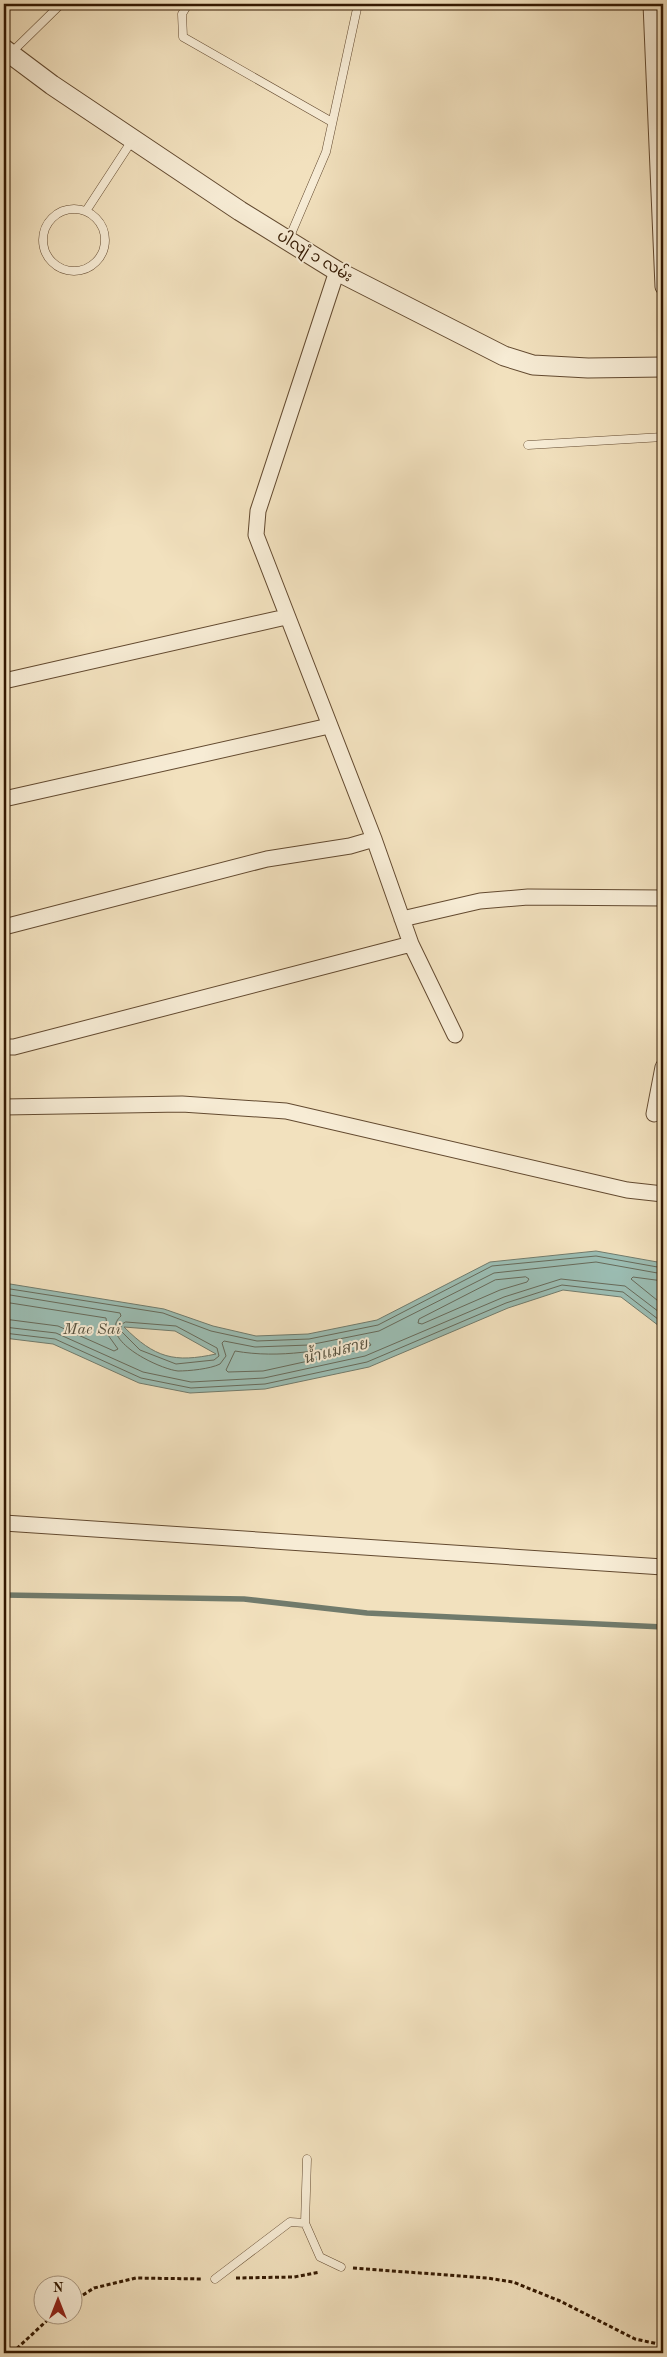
<svg xmlns="http://www.w3.org/2000/svg" width="667" height="2357" viewBox="0 0 667 2357" font-family="'Old Standard TT','Noto Sans Myanmar','Noto Serif Thai',serif">
	<style>
		.water { fill: #9bbdb3; stroke: #717b6c; fill-rule: evenodd }
		.lines { fill: none; stroke-linecap: round; stroke-linejoin: round }
		.shore { stroke: #676a5a; stroke-width: 1 }
		.stream { stroke: #717b6c; stroke-width: 5.5 }
		.service-casing { stroke: #634a30; stroke-width: 9 }
		.minor-casing { stroke: #634a30; stroke-width: 17 }
		.tertiary-casing { stroke: #634a30; stroke-width: 21 }
		.path { stroke: #331801; stroke-width: 3; stroke-dasharray: 4 2.5; stroke-linecap: butt }
		.service { stroke: #f7ecd5; stroke-width: 8 }
		.minor { stroke: #f7ecd5; stroke-width: 15 }
		.tertiary { stroke: #f7ecd5; stroke-width: 19 }
		.labels { text-anchor: middle; stroke-width: 4; stroke-linejoin: round; paint-order: stroke }
		.street-label { font-size: 15px; fill: #331801; stroke: #f7ecd5 }
		.water-label { font-size: 16px; font-style: italic; fill: #57523f; stroke: #f7ecd5 }
	</style>
	<rect width="100%" height="100%" fill="#f2e1be"/>
	<filter id="stains"><feTurbulence type="fractalNoise" baseFrequency=".004" numOctaves="4"/><feColorMatrix values="0 0 0 0 .2 0 0 0 0 .09 0 0 0 0 .02 0 0 0 .5 -.17"/></filter>
	<radialGradient id="worn" r=".72"><stop offset=".6" stop-color="#630" stop-opacity="0"/><stop offset="1" stop-color="#630" stop-opacity=".3"/></radialGradient>
	<path class="water" d="M 596,1251 L 663,1263 L 663,1329 L 621,1297 L 563,1290 L 508,1308 L 369,1367 L 265,1389 L 190,1393 L 139,1383 L 53,1344 L 4,1338 L 4,1283 L 164,1309 L 213,1326 L 256,1336 L 308,1334 L 377,1320 L 490,1262 ZM 124,1327 L 175,1331 L 216,1354 C 174,1363 155,1358 124,1327 Z"/>
	<g class="lines">
		<path class="shore" d="M 526,1277 L 529,1279 L 527,1282 L 500,1290 L 422,1324 L 418,1323 L 419,1319 L 495,1280 Z
			M 663,1281 L 633,1277 L 631,1279 L 663,1305
			M 4,1288 L 163,1313 L 211,1331 L 257,1341 L 309,1339 L 378,1325 L 492,1266 L 596,1256 L 663,1268
			M 4,1294 L 120,1313 L 121,1316 C 96,1339 159,1369 178,1371 C 189,1371 210,1369 220,1364 L 226,1356 L 222,1343 L 224,1341 L 255,1347 L 309,1345 L 379,1331 L 494,1273 L 596,1262 L 663,1274
			M 4,1302 L 106,1318 L 108,1335 L 118,1349 L 114,1351 L 58,1326 L 4,1319
			M 126,1322 L 176,1326 L 217,1348 L 219,1356 L 214,1360 L 176,1364 L 140,1350 L 121,1331 L 121,1325 Z
			M 4,1327 L 56,1333 L 143,1372 L 191,1382 L 264,1378 L 365,1356 L 504,1297 L 561,1279 L 625,1286 L 663,1315
			M 4,1333 L 55,1339 L 141,1378 L 191,1388 L 265,1384 L 367,1362 L 506,1303 L 562,1285 L 623,1292 L 663,1323
			M 368,1341 L 371,1345 L 363,1349 L 263,1371 L 228,1372 L 226,1370 L 235,1351 C 280,1359 324,1350 368,1341 Z"/>
		<path class="stream" d="M 4,1595 L 244,1599 L 367,1613 L 663,1627"/>
		<g class="service-casing">
			<path id="service" d="M 188,4 L 182,14 L 183,37 L 332,122
				M 11,53 L 61,4
				M43 240a31 31 0 1 1 62 0a31 31 0 1 1-62 0Z
				M 86,211 L 133,139
				M 288,241 L 326,152 L 358,4
				M 528,445 L 663,437
				M 305,2223 L 307,2159
				M 215,2279 L 290,2222 L 305,2223 L 320,2257 L 341,2267"/>
		</g>
		<g class="minor-casing">
			<path id="minor" d="M 651,4 L 663,287
				M 337,271 L 258,511 L 256,535 L 374,839 L 411,944 L 455,1035
				M 4,681 L 286,617
				M 4,799 L 329,726
				M 402,919 L 480,901 L 528,897 L 663,898
				M 4,927 L 267,859 L 350,846 L 374,839
				M 4,1047 L 14,1047 L 411,944
				M 4,1107 L 182,1104 L 286,1111 L 627,1190 L 663,1194
				M 654,1114 L 663,1067
				M 4,1523 L 663,1567"/>
		</g>
		<g class="tertiary-casing">
			<path id="tertiary" d="M 4,49 L 52,85 L 240,211 L 337,271 L 504,356 L 533,365 L 588,368 L 663,367"/>
		</g>
		<path class="path" d="M 353,2268 L 487,2278 L 513,2282 L 560,2301 L 635,2339 L 663,2345
			M 236,2278 L 294,2277 L 320,2272
			M 72,2302 L 94,2288 L 136,2278 L 203,2279
			M 12,2353 L 54,2314"/>
		<use href="#service" class="service"/>
		<use href="#minor" class="minor"/>
		<use href="#tertiary" class="tertiary"/>
	</g>
	<g class="labels">
		<g class="street-label">
			<text transform="translate(315 256) rotate(31)" y="5">ပါလျံ ၁ လမ်း</text>
		</g>
		<g class="water-label">
			<text x="92" y="1334">Mae Sai</text>
			<text transform="translate(335 1350) rotate(-14)" y="6">น้ำแม่สาย</text>
		</g>
	</g>
	<rect width="667" height="2357" fill="none" stroke="#f2e1be" stroke-width="20"/>
	<rect x="5" y="5" width="657" height="2347" fill="none" stroke="#331801" stroke-width="2.5"/>
	<rect x="10" y="10" width="647" height="2337" fill="none" stroke="#331801"/>
	<g transform="translate(58 2300)"><circle r="24" fill="#f7ecd5" stroke="#a99780"/>
	<path d="M0-4L9 19L0 12L-9 19Z" fill="#8f2418"/>
	<text y="-8" font-size="14" font-weight="bold" text-anchor="middle" fill="#331801">N</text>
	</g>
	<rect width="100%" height="100%" filter="url(#stains)"/>
	<rect width="100%" height="100%" fill="url(#worn)"/>
</svg>
